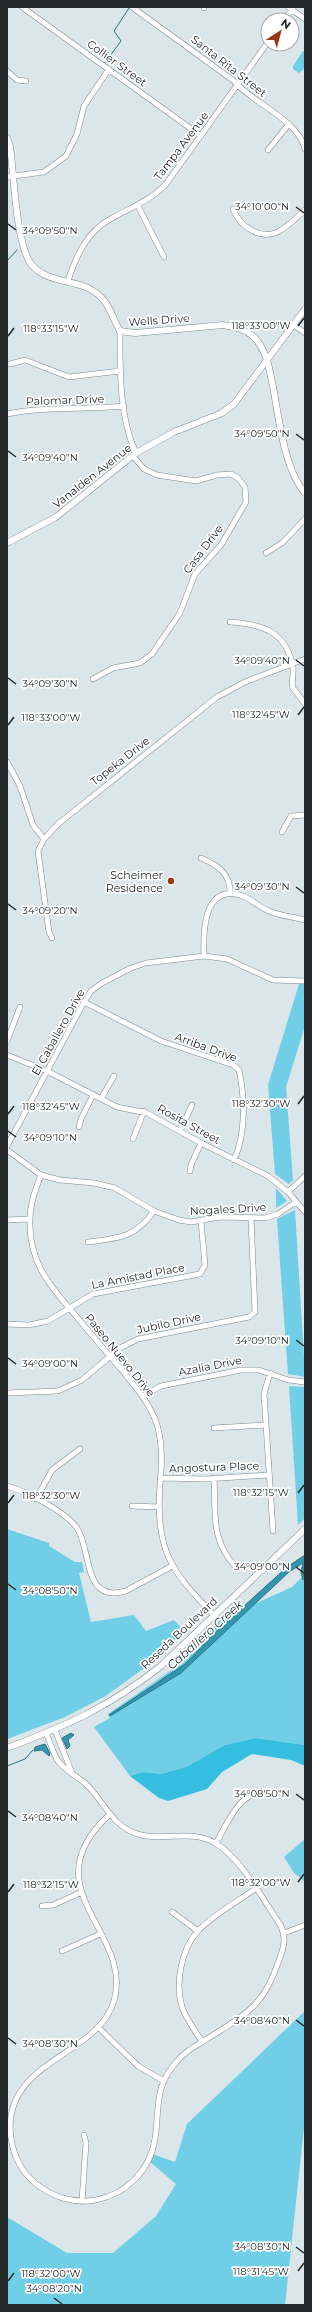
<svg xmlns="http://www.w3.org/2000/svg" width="312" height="2312" viewBox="0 0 312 2312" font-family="Montserrat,sans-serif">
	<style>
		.green { fill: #70cee7 }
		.forest { fill: #35bedf }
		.water { fill: #3296af; stroke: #2e7687 }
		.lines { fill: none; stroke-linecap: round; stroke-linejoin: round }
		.stream { stroke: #2e7687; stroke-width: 1 }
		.minor-casing { stroke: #7e898c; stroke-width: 6 }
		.major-casing { stroke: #7e898c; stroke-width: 7 }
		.minor { stroke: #fff; stroke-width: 5 }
		.major { stroke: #fff; stroke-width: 6 }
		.ticks { fill: none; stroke: #252a2b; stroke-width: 1.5 }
		.poi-dot { fill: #9d3612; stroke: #fff; stroke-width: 1.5 }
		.labels { text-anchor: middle; stroke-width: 3.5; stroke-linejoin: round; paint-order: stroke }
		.street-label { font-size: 11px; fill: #252a2b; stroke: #fff }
		.poi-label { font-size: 11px; fill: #252a2b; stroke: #fff; text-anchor: end }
		.water-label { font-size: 12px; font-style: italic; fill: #1d333a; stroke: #fff }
		.ticks-label { font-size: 10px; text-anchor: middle; fill: #252a2b; stroke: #fff; stroke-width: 3.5; stroke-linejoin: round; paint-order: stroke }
	</style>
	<rect width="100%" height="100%" fill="#dae6ea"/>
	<path class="green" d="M 303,51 L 305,51 L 305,68 L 299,73 L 293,69 L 293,66 Z
		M 305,983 L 305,1026 L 286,1087 L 293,1180 L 289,1184 L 275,1174 L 268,1085 L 299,984 Z
		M 276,1188 L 287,1201 L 276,1208 Z
		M 295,1210 L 305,1373 L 305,1377 L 288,1374 L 277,1219 Z
		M 289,1386 L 305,1387 L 305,1518 L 298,1525 Z
		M 7,1529 L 49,1543 L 49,1546 L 75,1562 L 82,1562 L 84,1572 L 79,1573 L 91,1622 L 134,1615 L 146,1631 L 174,1620 L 184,1631 L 150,1664 L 104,1697 L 65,1717 L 7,1739 Z
		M 305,1574 L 305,1745 L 256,1738 L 225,1745 L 186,1767 L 161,1774 L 143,1772 L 130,1776 L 94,1727 L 110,1718 L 108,1714 L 176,1667 L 221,1619 L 292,1587 Z
		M 305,1839 L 305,1882 L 294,1873 L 284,1857 Z
		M 305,2011 L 305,2118 L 285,2305 L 7,2305 L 7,2217 L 67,2253 L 113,2253 L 156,2216 L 176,2184 L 149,2161 L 152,2154 L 175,2162 L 187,2124 Z"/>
	<path class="forest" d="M 256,1738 L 305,1745 L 305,1766 L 291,1760 L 252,1754 L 222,1772 L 207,1789 L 168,1801 L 159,1798 L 130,1776 L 143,1772 L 161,1774 L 186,1767 L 225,1745 Z"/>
	<path class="water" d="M 305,1555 L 303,1580 L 301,1572 L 303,1563 L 289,1572 L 181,1673 L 110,1716 L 109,1715 L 185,1664 L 222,1626 L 287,1567 Z
		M 71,1733 L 74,1735 L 68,1740 L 70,1746 L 67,1749 L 62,1738 Z
		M 45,1744 L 50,1753 L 49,1756 L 42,1750 L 34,1751 L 35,1747 Z"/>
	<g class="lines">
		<path class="stream" d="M 104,64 L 121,41 L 114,31 L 129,8
			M 7,261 L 17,250
			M 7,1766 L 25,1759 L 33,1750"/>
		<g class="minor-casing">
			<path id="minor" d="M 22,7 L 201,136
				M 132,7 L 234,81 C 253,104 298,119 305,149
				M 288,7 L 305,19
				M 204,8 L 204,7
				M 284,20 L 293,8
				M 7,71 L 17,80 L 26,81
				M 268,150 L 289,124
				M 7,177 L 44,172 L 66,156 L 77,134 L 84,106 L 109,69
				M 138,206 L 164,257
				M 233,209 C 240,227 262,242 281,230 C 290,225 297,217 305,210
				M 68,281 C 76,256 87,231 112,218 C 132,207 151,200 166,184 L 268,42
				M 294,325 L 305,333
				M 120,331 C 120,370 119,417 136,453
				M 10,364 L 25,360 L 69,377 L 120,371
				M 7,414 C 46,406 85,410 124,406
				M 266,553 L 282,543 L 305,519
				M 230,622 C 262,624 286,631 293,667 C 294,674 291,681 293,688 L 305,704
				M 93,679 L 113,668 L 140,663 L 152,654 L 180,613 L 195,574 L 221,545 L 246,502 L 245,487 L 238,478 L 231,474 L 217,475 L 196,481 L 157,475 L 144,469 L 133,456
				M 7,762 L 20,786 L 33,825 L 44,839
				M 282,832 L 291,816 L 305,815
				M 201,858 C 218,865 231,874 230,894
				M 52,938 L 49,932 L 38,851 L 44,839 L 58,824 L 217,697 L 245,682 L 305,659
				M 204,956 C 203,933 203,885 240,895 C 250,898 259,907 269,911 C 280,916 294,917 305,920
				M 84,1002 L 161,1041 L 233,1065 L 239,1070 C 245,1098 246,1134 234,1160
				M 7,1041 L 20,1007
				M 7,1055 L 47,1071 L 117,1107 L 147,1113 L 201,1143 L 268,1176 L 288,1192 L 305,1212
				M 101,1099 L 114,1076
				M 79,1127 L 81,1119 L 93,1095
				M 180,1131 L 192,1105
				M 133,1139 L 144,1111
				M 7,1146 L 84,1002 L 91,991 L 102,983 L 131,968 L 146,963 L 204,956 L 227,959 L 273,980 L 305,981
				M 7,1150 L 41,1175 L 60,1180 L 94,1183 L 115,1188 L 154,1211 L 179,1220 L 191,1222 L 220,1217 L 265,1218 L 278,1214 L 296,1202
				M 190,1171 L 191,1165 L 201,1143
				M 41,1175 C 36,1189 30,1203 30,1218 C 28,1262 50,1286 76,1316 C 91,1334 106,1352 121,1369 C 134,1385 147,1400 155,1419 C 163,1439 162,1463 160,1485 C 155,1548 170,1571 214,1615
				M 288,1192 L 305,1176
				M 7,1220 L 29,1219
				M 88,1242 C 119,1238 135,1238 154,1211
				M 7,1324 L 29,1325 L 48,1321 L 93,1294 L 200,1274 L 205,1265 L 201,1221
				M 270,1373 L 264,1394 L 273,1531
				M 7,1393 L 58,1391 L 82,1380 L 120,1348 L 138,1339 L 249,1317 L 255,1312 L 251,1218
				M 143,1396 L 161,1386 L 241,1370 L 259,1370 L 288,1380 L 305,1382
				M 214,1428 L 266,1425
				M 160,1478 L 205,1479 L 269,1475
				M 214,1478 C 216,1513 210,1540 236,1567
				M 7,1486 C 27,1492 65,1511 77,1528 C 92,1550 82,1604 126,1591 L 172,1566
				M 36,1499 L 52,1470 L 80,1449
				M 132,1506 L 158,1507
				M 55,1730 L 72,1773
				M 46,1733 C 50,1742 53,1753 58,1761 C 65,1771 77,1776 86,1784 C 105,1802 112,1828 141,1835 C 166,1841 191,1829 215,1843 C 240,1857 265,1902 281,1926 C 287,1940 283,1950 278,1963 C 263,2008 244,2015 207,2039 C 197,2045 187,2050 179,2059 C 153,2086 160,2107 155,2139 C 150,2171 126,2194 96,2200 C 74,2204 52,2197 35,2183 C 22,2172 14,2156 11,2139 C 0,2060 97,2058 114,2001 C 134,1932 29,1889 109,1815
				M 216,1843 C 231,1817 241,1785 277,1793
				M 42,1906 L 53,1905 L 82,1892
				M 172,1912 L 198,1931
				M 284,1933 L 305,1925
				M 62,1951 L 100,1934
				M 98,2027 L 138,2066 L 164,2081
				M 202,2042 C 195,2030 186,2019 182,2007 C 175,1984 181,1949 198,1931 C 214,1914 237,1902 255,1889
				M 82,2201 L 86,2143 L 84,2135"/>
		</g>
		<g class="major-casing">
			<path id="major" d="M 7,138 L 10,147 C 14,174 16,244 31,264 C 49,286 81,277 101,297 C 111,307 113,320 120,331 L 135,333 L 223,325 C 235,327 245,329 254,337 C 266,350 269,366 272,382 C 279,415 283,468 305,493
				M 7,543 L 56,517 L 136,453 L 174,432 L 222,413 L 234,404 L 305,309
				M 7,1748 C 68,1725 109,1707 161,1666 L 305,1529"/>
		</g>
		<use href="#minor" class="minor"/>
		<use href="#major" class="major"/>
	</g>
	<path class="ticks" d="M 296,207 L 304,213M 8,224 L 16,230M 298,326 L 304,318M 8,336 L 14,328M 296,434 L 304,440M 8,451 L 16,457M 296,660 L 304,666M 8,678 L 16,684M 298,715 L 304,707M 8,725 L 14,717M 296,887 L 304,893M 8,904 L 16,910M 298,1104 L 304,1096M 8,1114 L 14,1106M 8,1131 L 16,1137M 296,1340 L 304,1346M 8,1358 L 16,1364M 298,1493 L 304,1485M 8,1503 L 14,1495M 296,1567 L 304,1573M 8,1584 L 16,1590M 296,1794 L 304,1800M 8,1811 L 16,1817M 298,1882 L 304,1874M 8,1892 L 14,1884M 296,2020 L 304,2026M 8,2038 L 16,2044M 296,2247 L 304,2253M 298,2271 L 304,2263M 8,2281 L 14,2273M 54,2298 L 62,2304"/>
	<circle class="poi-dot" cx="171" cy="881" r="4"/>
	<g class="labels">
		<g class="street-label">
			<text transform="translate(117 63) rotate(36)" y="4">Collier Street</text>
			<text transform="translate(229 66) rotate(38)" y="4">Santa Rita Street</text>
			<text transform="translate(181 146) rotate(-53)" y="4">Tampa Avenue</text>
			<text transform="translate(159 320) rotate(-4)" y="4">Wells Drive</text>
			<text transform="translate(65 400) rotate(-2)" y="4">Palomar Drive</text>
			<text transform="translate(92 476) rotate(-38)" y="4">Vanalden Avenue</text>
			<text transform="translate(203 549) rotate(-53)" y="4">Casa Drive</text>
			<text transform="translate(120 761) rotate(-38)" y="4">Topeka Drive</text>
			<text transform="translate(58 1032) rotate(-61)" y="4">El Caballero Drive</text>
			<text transform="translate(206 1047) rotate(20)" y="4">Arriba Drive</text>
			<text transform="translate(189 1124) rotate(29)" y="4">Rosita Street</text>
			<text transform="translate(228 1209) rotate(-3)" y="4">Nogales Drive</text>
			<text transform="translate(138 1276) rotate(-11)" y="4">La Amistad Place</text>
			<text transform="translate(169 1323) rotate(-12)" y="4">Jubilo Drive</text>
			<text transform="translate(120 1355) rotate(51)" y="4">Paseo Nuevo Drive</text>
			<text transform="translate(210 1366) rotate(-11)" y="4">Azalia Drive</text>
			<text transform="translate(214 1467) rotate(-2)" y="4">Angostura Place</text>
			<text transform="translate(179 1633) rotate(-43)" y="4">Reseda Boulevard</text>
		</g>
		<g class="poi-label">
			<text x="163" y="879">Scheimer<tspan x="163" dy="13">Residence</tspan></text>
		</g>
		<g class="water-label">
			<text transform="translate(205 1635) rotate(-42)" y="4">Caballero Creek</text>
		</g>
	</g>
	<g class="ticks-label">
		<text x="262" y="210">34°10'00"N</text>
		<text x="50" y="234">34°09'50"N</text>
		<text x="261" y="329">118°33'00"W</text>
		<text x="51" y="332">118°33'15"W</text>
		<text x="262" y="437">34°09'50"N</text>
		<text x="50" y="461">34°09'40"N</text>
		<text x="262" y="664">34°09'40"N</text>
		<text x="50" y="687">34°09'30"N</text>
		<text x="261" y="718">118°32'45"W</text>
		<text x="51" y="721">118°33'00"W</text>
		<text x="262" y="890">34°09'30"N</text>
		<text x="50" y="914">34°09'20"N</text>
		<text x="261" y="1107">118°32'30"W</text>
		<text x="51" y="1110">118°32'45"W</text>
		<text x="50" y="1141">34°09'10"N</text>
		<text x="262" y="1344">34°09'10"N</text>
		<text x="50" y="1367">34°09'00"N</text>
		<text x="261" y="1496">118°32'15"W</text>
		<text x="51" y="1499">118°32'30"W</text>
		<text x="262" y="1570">34°09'00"N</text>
		<text x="50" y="1594">34°08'50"N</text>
		<text x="262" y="1797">34°08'50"N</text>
		<text x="50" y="1821">34°08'40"N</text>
		<text x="261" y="1886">118°32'00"W</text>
		<text x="51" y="1888">118°32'15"W</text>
		<text x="262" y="2024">34°08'40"N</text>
		<text x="50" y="2047">34°08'30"N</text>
		<text x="262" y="2250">34°08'30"N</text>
		<text x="261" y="2275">118°31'45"W</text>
		<text x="51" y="2277">118°32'00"W</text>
		<text x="54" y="2292">34°08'20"N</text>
	</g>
	<rect width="312" height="2312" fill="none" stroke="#252a2b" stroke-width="16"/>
	<g transform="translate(280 32) rotate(36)"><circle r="19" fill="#ffffff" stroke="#a8aaaa"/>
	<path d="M0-3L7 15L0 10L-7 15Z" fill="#9d3612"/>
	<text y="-6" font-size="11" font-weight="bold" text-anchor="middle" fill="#252a2b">N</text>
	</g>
</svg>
